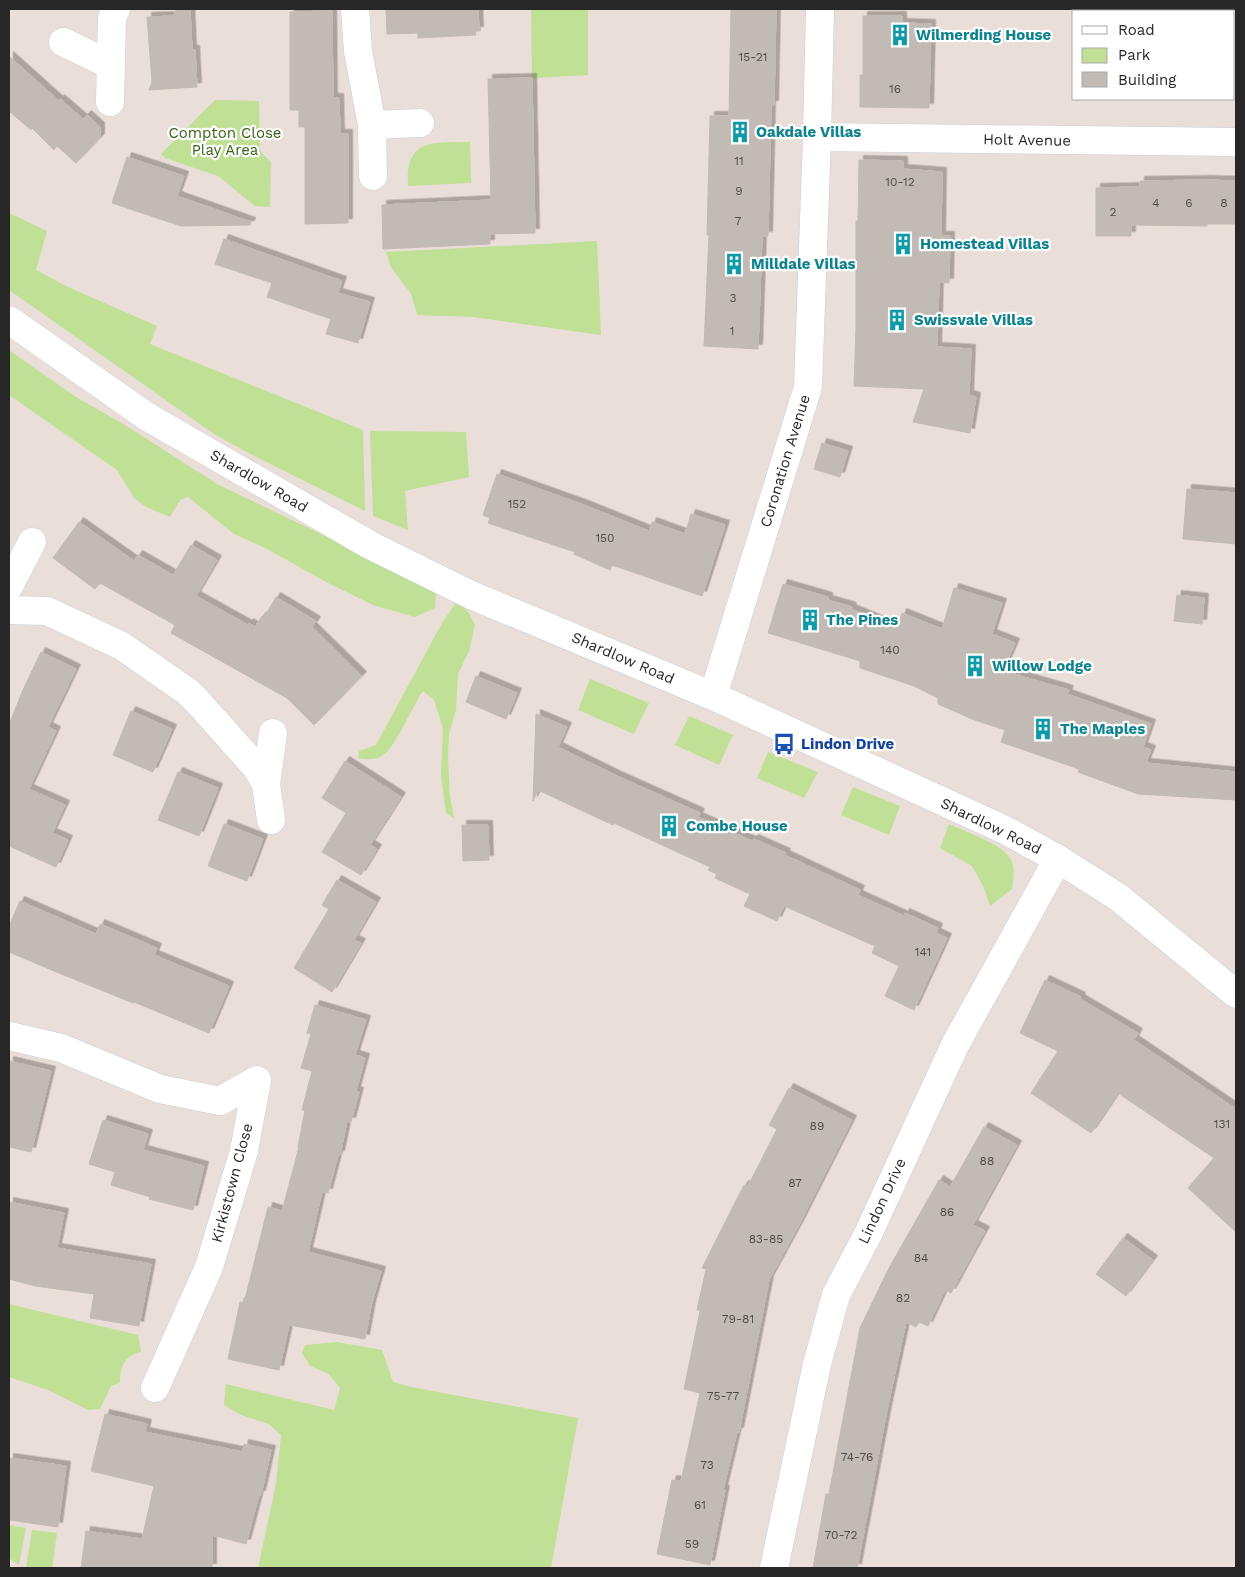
<svg xmlns="http://www.w3.org/2000/svg" width="1245" height="1577" viewBox="0 0 1245 1577" font-family="'Work Sans',sans-serif">
	<style>
		.green { fill: #c0e095 }
		.building { fill: #c2bab4; stroke: #c4bab2; filter: url(#shadow) }
		.lines { fill: none; stroke-linecap: round; stroke-linejoin: round }
		.minor-casing { stroke: #c7cfd9; stroke-width: 29 }
		.minor { stroke: #fff; stroke-width: 28 }
		.labels { text-anchor: middle; stroke-width: 4.5; stroke-linejoin: round; paint-order: stroke }
		.number-label { font-size: 12px; fill: #4e4c4a }
		.culture-label { font-size: 15px; font-weight: bold; fill: #0d838f; stroke: #fff; text-anchor: start }
		.park-label { font-size: 15px; fill: #39611a; stroke: #fff }
		.street-label { font-size: 15px; fill: #272727; stroke: #fff }
		.transit-label { font-size: 15px; font-weight: bold; fill: #164399; stroke: #fff; text-anchor: start }
	</style>
	<defs>
		<filter id="shadow"><feDropShadow dx="4.5" dy="-4.5" stdDeviation="0" flood-color="#0004"/></filter>
	</defs>
	<rect width="100%" height="100%" fill="#eaded8"/>
	<path class="green" d="M 531,9 L 588,9 L 588,75 L 532,78 Z
		M 215,100 L 259,101 L 260,151 L 271,162 L 270,207 L 255,206 L 218,176 L 165,158 L 161,154 Z
		M 470,142 L 471,183 L 408,186 C 405,137 434,143 470,142 Z
		M 9,213 L 47,231 L 36,270 L 68,287 L 157,326 L 150,344 L 363,430 L 365,511 L 252,455 L 214,434 L 9,290 Z
		M 597,241 L 601,335 L 473,317 L 417,315 L 411,294 L 391,267 L 386,252 Z
		M 9,350 L 76,397 L 125,425 L 217,484 L 323,535 L 418,583 L 436,589 L 435,608 L 415,617 L 373,605 L 328,583 L 267,549 L 234,534 L 188,497 L 180,500 L 170,517 L 146,507 L 134,498 L 117,470 L 9,395 Z
		M 370,431 L 466,432 L 469,477 L 405,491 L 408,530 L 373,516 Z
		M 457,601 L 469,613 L 475,625 L 469,651 L 458,674 L 456,710 L 449,734 L 448,760 L 450,796 L 454,818 L 446,813 L 441,776 L 443,729 L 434,700 L 423,691 C 412,706 396,748 382,756 C 375,760 366,760 358,758 L 359,751 L 376,745 L 442,623 Z
		M 590,679 L 649,703 L 634,734 L 578,710 Z
		M 689,716 L 733,735 L 719,765 L 675,745 Z
		M 768,752 L 818,772 L 804,798 L 757,778 Z
		M 853,787 L 900,806 L 889,835 L 841,815 Z
		M 949,824 C 966,832 1000,843 1010,858 C 1016,866 1013,880 1012,889 L 990,906 L 984,888 L 972,866 L 940,848 Z
		M 9,1304 L 138,1335 L 141,1352 C 124,1356 120,1367 120,1383 L 111,1386 L 100,1409 L 88,1410 L 48,1390 L 9,1377 Z
		M 337,1342 L 382,1350 L 393,1382 L 411,1387 L 578,1418 L 551,1568 L 258,1568 L 276,1484 L 281,1435 L 269,1424 L 241,1415 L 224,1405 L 226,1384 L 334,1410 L 340,1388 L 329,1374 L 310,1366 L 302,1353 L 305,1345 Z
		M 9,1525 L 26,1528 L 19,1565 L 9,1558 Z
		M 32,1530 L 57,1533 L 52,1568 L 26,1568 Z"/>
	<path class="building" d="M 176,9 L 190,9 L 192,50 L 195,50 L 197,87 L 149,90 L 152,82 L 147,17 L 174,16 Z
		M 386,9 L 478,9 L 479,31 L 475,31 L 476,35 L 418,38 L 418,33 L 387,34 Z
		M 731,9 L 776,9 L 774,105 L 771,105 L 768,236 L 762,236 L 758,349 L 704,346 L 709,235 L 707,235 L 710,116 L 729,116 Z
		M 332,11 L 333,98 L 339,98 L 340,134 L 348,134 L 348,223 L 305,224 L 305,127 L 299,127 L 299,110 L 290,110 L 290,12 Z
		M 863,16 L 902,16 L 902,23 L 931,24 L 929,108 L 860,107 L 860,75 L 863,75 Z
		M 9,56 L 59,101 L 60,99 L 83,119 L 87,115 L 100,127 L 100,138 L 76,163 L 57,146 L 54,150 L 32,128 L 31,130 L 9,111 Z
		M 532,78 L 535,233 L 490,234 L 490,244 L 383,249 L 382,205 L 491,200 L 488,79 Z
		M 127,157 L 184,176 L 177,196 L 251,222 L 250,225 L 181,226 L 112,203 Z
		M 859,160 L 903,161 L 903,169 L 942,172 L 941,236 L 950,236 L 949,283 L 939,282 L 937,347 L 971,349 L 969,395 L 976,397 L 970,433 L 913,422 L 924,389 L 854,386 L 856,328 L 856,221 L 858,221 Z
		M 1207,180 L 1236,181 L 1236,224 L 1207,224 L 1207,226 L 1131,225 L 1131,236 L 1096,236 L 1096,188 L 1140,187 L 1140,181 Z
		M 224,239 L 342,281 L 338,293 L 370,302 L 358,343 L 326,334 L 331,319 L 267,297 L 272,283 L 215,264 Z
		M 822,443 L 848,451 L 840,477 L 814,469 Z
		M 497,474 L 584,505 L 649,531 L 652,522 L 685,534 L 691,514 L 725,525 L 702,596 L 612,565 L 610,570 L 574,554 L 575,552 L 488,523 L 490,518 L 483,515 Z
		M 1187,489 L 1236,493 L 1236,544 L 1183,539 Z
		M 79,522 L 134,561 L 138,555 L 173,575 L 191,545 L 217,560 L 196,596 L 248,625 L 249,623 L 255,627 L 262,616 L 264,618 L 276,597 L 316,621 L 312,627 L 362,676 L 314,725 L 287,698 L 171,633 L 175,625 L 100,583 L 95,589 L 53,558 Z
		M 783,584 L 828,597 L 828,600 L 852,607 L 851,609 L 897,628 L 902,613 L 942,629 L 954,588 L 1002,603 L 992,634 L 1015,643 L 1003,671 L 1069,690 L 1067,694 L 1151,724 L 1143,747 L 1151,750 L 1146,763 L 1236,772 L 1236,800 L 1138,794 L 1078,772 L 1079,769 L 1001,742 L 1005,730 L 972,719 L 938,704 L 938,698 L 914,686 L 860,668 L 860,661 L 768,633 Z
		M 1177,595 L 1204,598 L 1202,624 L 1174,621 Z
		M 41,652 L 76,669 L 48,727 L 56,731 L 29,789 L 65,805 L 52,833 L 68,840 L 56,867 L 9,846 L 9,725 L 22,692 Z
		M 476,676 L 517,693 L 506,719 L 466,702 Z
		M 131,711 L 172,729 L 153,772 L 113,755 Z
		M 536,714 L 567,727 L 558,747 L 617,776 L 700,813 L 698,817 L 752,841 L 754,839 L 786,853 L 785,855 L 860,890 L 858,895 L 904,916 L 905,913 L 938,928 L 936,933 L 947,938 L 914,1010 L 885,996 L 899,966 L 872,953 L 875,946 L 784,906 L 777,921 L 744,906 L 750,894 L 715,878 L 717,874 L 708,870 L 710,867 L 614,823 L 613,825 L 538,790 L 533,801 Z
		M 345,761 L 401,797 L 370,845 L 377,849 L 361,875 L 322,852 L 346,813 L 322,798 Z
		M 178,772 L 218,788 L 199,836 L 158,820 Z
		M 224,824 L 263,839 L 247,881 L 208,866 Z
		M 462,825 L 488,825 L 489,860 L 463,861 Z
		M 337,880 L 376,902 L 354,940 L 361,943 L 332,992 L 294,968 L 329,909 L 322,905 Z
		M 20,901 L 96,934 L 100,924 L 157,948 L 154,955 L 229,986 L 209,1033 L 134,1002 L 133,1003 L 54,971 L 9,952 L 9,926 Z
		M 1045,980 L 1081,997 L 1080,999 L 1138,1033 L 1134,1040 L 1236,1109 L 1236,1232 L 1188,1188 L 1214,1158 L 1118,1093 L 1091,1133 L 1031,1093 L 1058,1051 L 1020,1033 Z
		M 315,1005 L 366,1020 L 355,1055 L 365,1058 L 356,1091 L 359,1092 L 351,1122 L 347,1121 L 340,1155 L 338,1155 L 328,1193 L 322,1192 L 308,1252 L 381,1271 L 371,1306 L 365,1339 L 289,1325 L 279,1370 L 228,1359 L 240,1302 L 244,1303 L 268,1207 L 282,1211 L 299,1147 L 298,1147 L 305,1110 L 302,1110 L 312,1071 L 301,1068 L 311,1034 L 307,1033 Z
		M 9,1061 L 51,1071 L 31,1152 L 9,1147 Z
		M 789,1088 L 852,1120 L 800,1223 L 769,1280 L 739,1432 L 737,1432 L 723,1490 L 725,1490 L 710,1565 L 657,1554 L 672,1480 L 681,1481 L 700,1393 L 684,1389 L 700,1311 L 697,1310 L 706,1269 L 702,1268 L 744,1185 L 748,1186 L 777,1129 L 769,1125 Z
		M 103,1120 L 148,1134 L 143,1150 L 204,1166 L 193,1210 L 149,1199 L 150,1197 L 111,1185 L 115,1172 L 89,1164 Z
		M 984,1127 L 1017,1145 L 973,1225 L 985,1231 L 951,1293 L 945,1290 L 928,1326 L 919,1322 L 916,1327 L 906,1322 L 887,1410 L 857,1568 L 813,1568 L 826,1494 L 829,1494 L 860,1328 L 889,1268 L 939,1180 L 950,1187 Z
		M 9,1202 L 64,1213 L 57,1248 L 151,1264 L 139,1326 L 90,1318 L 94,1294 L 35,1286 L 9,1279 Z
		M 1123,1238 L 1153,1260 L 1126,1296 L 1096,1274 Z
		M 105,1414 L 147,1424 L 145,1432 L 243,1452 L 244,1444 L 271,1450 L 261,1495 L 259,1495 L 246,1544 L 212,1535 L 212,1568 L 81,1568 L 86,1531 L 142,1539 L 154,1486 L 91,1471 Z
		M 9,1458 L 66,1466 L 58,1527 L 9,1520 Z"/>
	<g class="lines">
		<g class="minor-casing">
			<path id="minor" d="M 355,9 L 358,51 L 372,125 L 373,176
				M 63,42 L 111,65
				M 110,102 L 112,18 L 116,9
				M 372,125 L 420,123
				M 817,137 L 1236,142
				M 9,320 L 146,416 L 370,545 L 471,595 L 713,696 L 1005,830 L 1058,859 L 1118,897 L 1236,994
				M 9,586 L 32,542
				M 9,610 L 47,611 L 122,646 L 188,692 L 197,701 L 256,767 L 266,784
				M 713,696 L 808,387 L 817,137 L 820,9
				M 271,820 L 266,784 L 273,733
				M 9,1036 L 61,1048 L 160,1089 L 220,1101 L 257,1080 L 244,1151 L 209,1267 L 155,1388
				M 774,1568 L 817,1364 L 836,1295 L 869,1232 L 955,1045 L 1058,859"/>
		</g>
		<use href="#minor" class="minor"/>
	</g>
	<defs>
		<g id="building-bare" transform="scale(1.725)"><path d="M-4-6H4V6H1V3H-1V6H-4ZM-2.5-4.3h1.7v1.8h-1.7ZM.8-4.3h1.7v1.8H.8ZM-2.5-1h1.7V.8h-1.7ZM.8-1h1.7V.8H.8Z" fill="#0f9aa8" stroke="#fff" stroke-width="2.5" paint-order="stroke"/></g>
		<g id="bus-bare" transform="scale(1.725)"><path d="M-5-6H5V4H4V6H2V4H-2V6H-4V4H-5ZM-3.5-4V0h7V-4ZM-3.5 1.2v1.5H-2V1.2ZM2 1.2v1.5H3.5V1.2Z" fill="#1a4fb4" stroke="#fff" stroke-width="2.5" paint-order="stroke"/></g>
	</defs>
	<g fill-rule="evenodd">
		<use href="#building-bare" x="900" y="35"/>
		<use href="#building-bare" x="740" y="132"/>
		<use href="#building-bare" x="903" y="244"/>
		<use href="#building-bare" x="734" y="264"/>
		<use href="#building-bare" x="897" y="320"/>
		<use href="#building-bare" x="810" y="620"/>
		<use href="#building-bare" x="975" y="666"/>
		<use href="#building-bare" x="1043" y="729"/>
		<use href="#bus-bare" x="784" y="744"/>
		<use href="#building-bare" x="669" y="826"/>
	</g>
	<g class="labels">
		<g class="number-label">
			<text x="753" y="61">15-21</text>
			<text x="895" y="93">16</text>
			<text x="739" y="165">11</text>
			<text x="900" y="186">10-12</text>
			<text x="739" y="195">9</text>
			<text x="1156" y="207">4</text>
			<text x="1189" y="207">6</text>
			<text x="1224" y="207">8</text>
			<text x="1113" y="216">2</text>
			<text x="738" y="225">7</text>
			<text x="733" y="302">3</text>
			<text x="732" y="335">1</text>
			<text x="517" y="508">152</text>
			<text x="605" y="542">150</text>
			<text x="890" y="654">140</text>
			<text x="923" y="956">141</text>
			<text x="1222" y="1128">131</text>
			<text x="817" y="1130">89</text>
			<text x="987" y="1165">88</text>
			<text x="795" y="1187">87</text>
			<text x="947" y="1216">86</text>
			<text x="766" y="1243">83-85</text>
			<text x="921" y="1262">84</text>
			<text x="903" y="1302">82</text>
			<text x="738" y="1323">79-81</text>
			<text x="723" y="1400">75-77</text>
			<text x="857" y="1461">74-76</text>
			<text x="707" y="1469">73</text>
			<text x="700" y="1509">61</text>
			<text x="841" y="1539">70-72</text>
			<text x="692" y="1548">59</text>
		</g>
		<g class="culture-label">
			<text x="916" y="40">Wilmerding House</text>
			<text x="756" y="137">Oakdale Villas</text>
			<text x="920" y="249">Homestead Villas</text>
			<text x="751" y="269">Milldale Villas</text>
			<text x="914" y="325">Swissvale Villas</text>
			<text x="826" y="625">The Pines</text>
			<text x="992" y="671">Willow Lodge</text>
			<text x="1060" y="734">The Maples</text>
			<text x="686" y="831">Combe House</text>
		</g>
		<g class="park-label">
			<text x="225" y="138">Compton Close<tspan x="225" dy="17">Play Area</tspan></text>
		</g>
		<g class="street-label">
			<text transform="translate(1027 140) rotate(1)" y="5">Holt Avenue</text>
			<text transform="translate(785 461) rotate(-73)" y="5">Coronation Avenue</text>
			<text transform="translate(259 481) rotate(30)" y="5">Shardlow Road</text>
			<text transform="translate(623 658) rotate(23)" y="5">Shardlow Road</text>
			<text transform="translate(991 826) rotate(26)" y="5">Shardlow Road</text>
			<text transform="translate(232 1183) rotate(-75)" y="5">Kirkistown Close</text>
			<text transform="translate(882 1201) rotate(-65)" y="5">Lindon Drive</text>
		</g>
		<g class="transit-label">
			<text x="801" y="749">Lindon Drive</text>
		</g>
	</g>
	<rect width="1245" height="1577" fill="none" stroke="#272727" stroke-width="20"/>
	<rect x="1072" y="10" width="162" height="90" fill="#ffffff" stroke="#a9a9a9"/>
	<rect x="1082" y="26" width="25" height="8" fill="#ffffff" stroke="#a9a9a9"/>
	<text x="1118" y="35" font-size="15" fill="#272727">Road</text>
	<rect x="1082" y="48" width="25" height="15" fill="#c0e095" stroke="#a9a9a9"/>
	<text x="1118" y="60" font-size="15" fill="#272727">Park</text>
	<rect x="1082" y="72" width="25" height="15" fill="#c2bab4" stroke="#a9a9a9"/>
	<text x="1118" y="85" font-size="15" fill="#272727">Building</text>
</svg>
